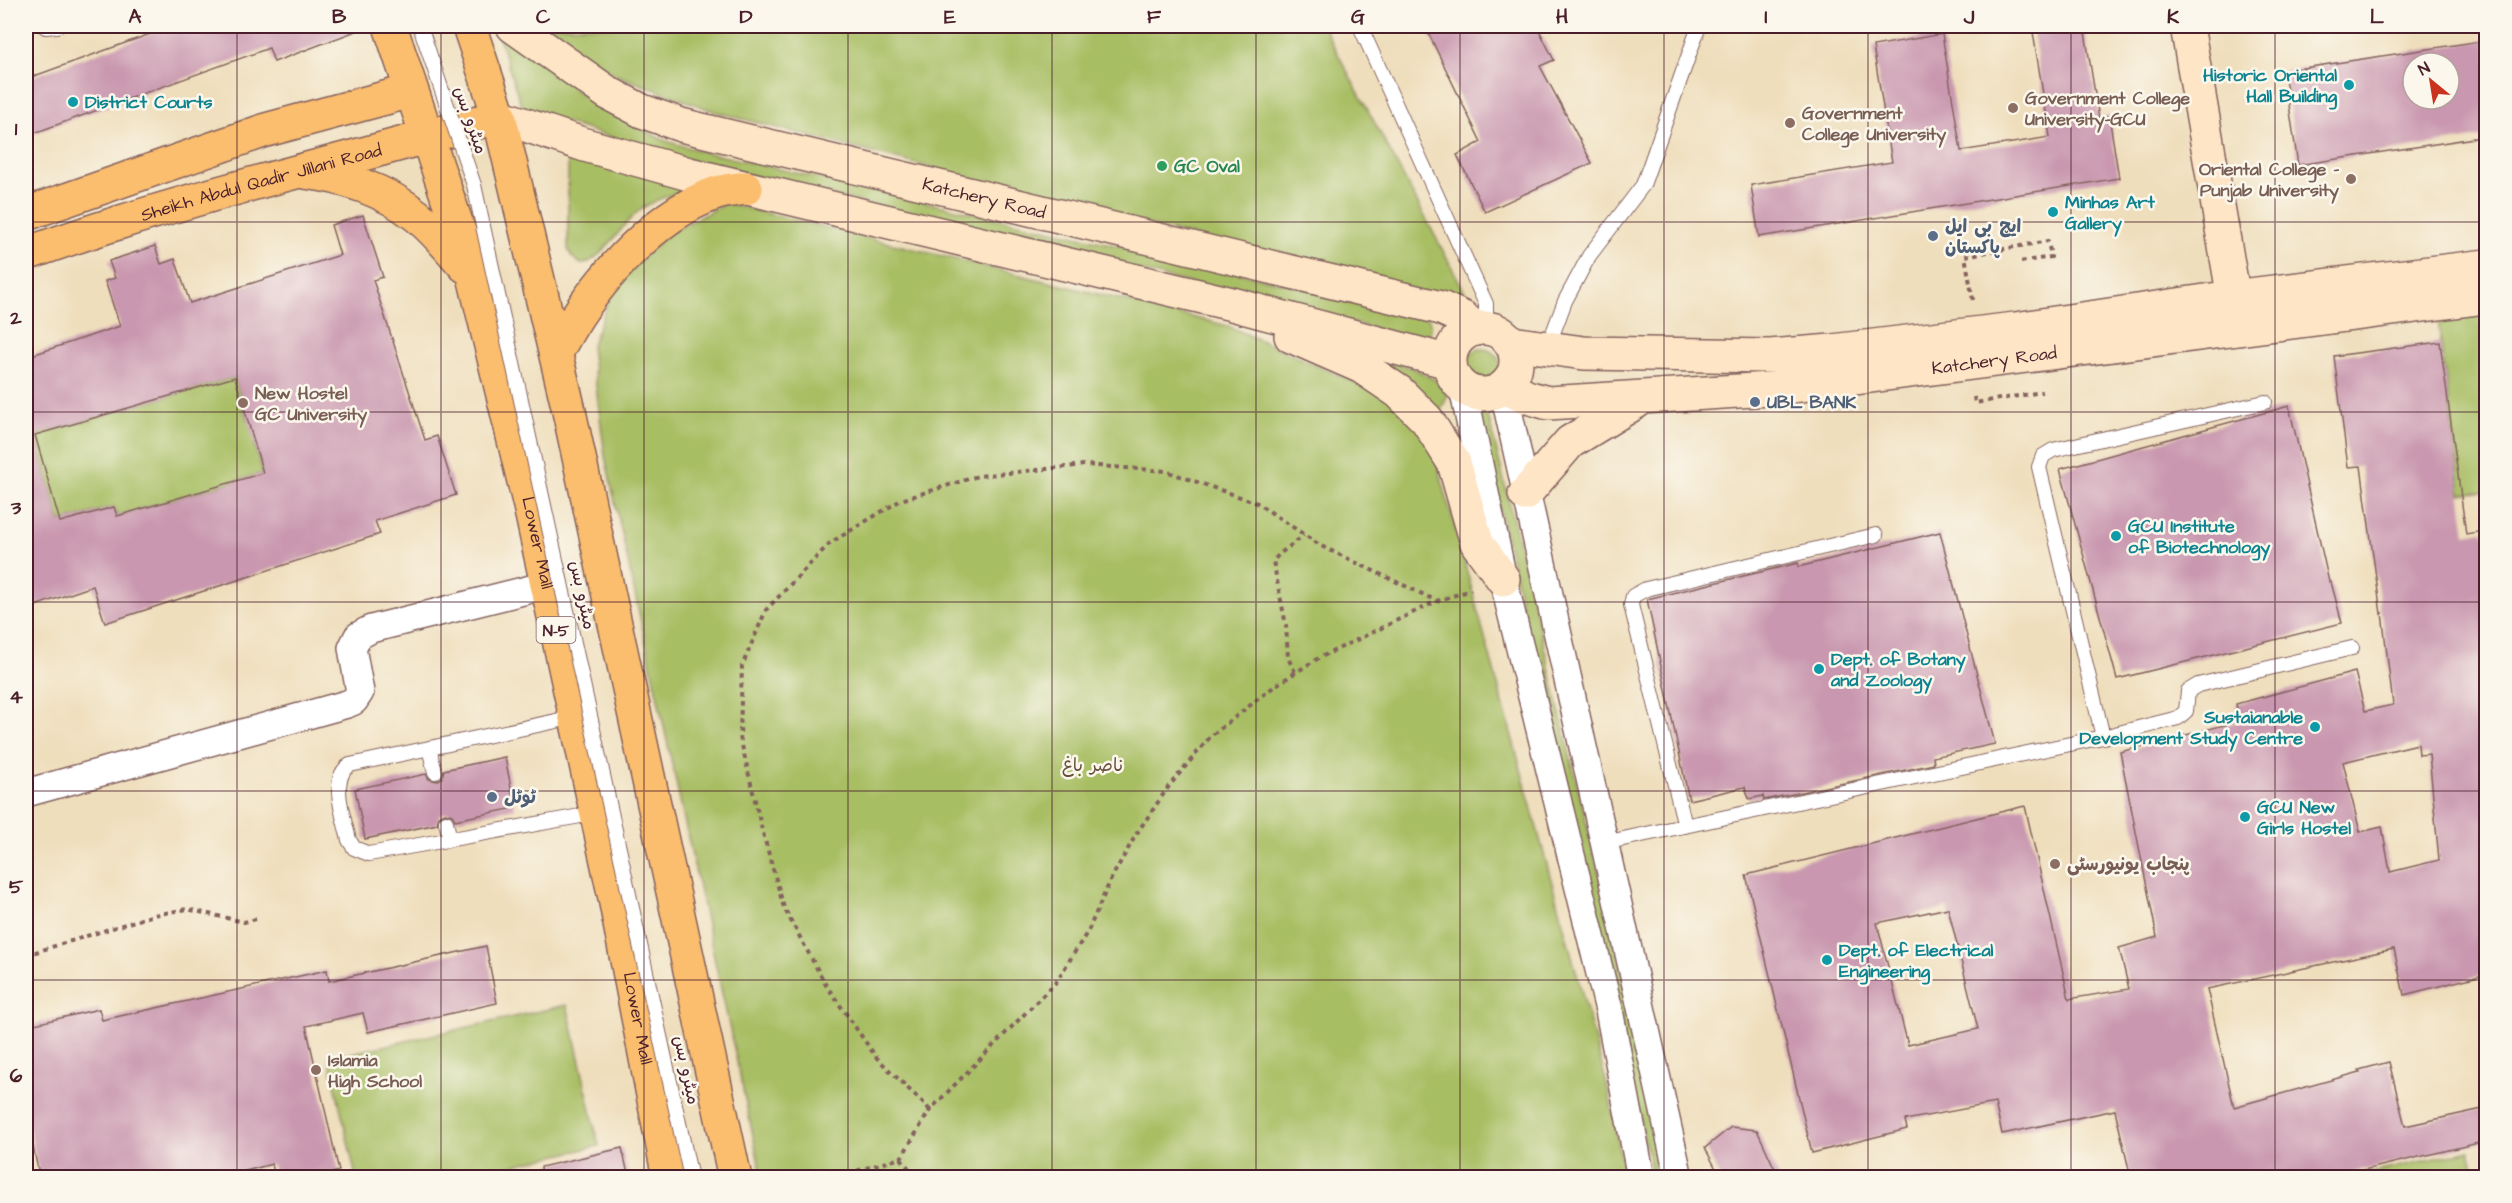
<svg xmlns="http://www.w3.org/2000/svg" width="2512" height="1203" viewBox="0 0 2512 1203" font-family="'Architects Daughter','Playpen Sans Arabic',sans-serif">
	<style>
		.green { fill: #a8be63; stroke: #796e47; stroke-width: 1.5 }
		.building { fill: #c997af; fill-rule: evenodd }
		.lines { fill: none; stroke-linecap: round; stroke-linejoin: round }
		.lane-casing { stroke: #84625e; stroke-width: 16 }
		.street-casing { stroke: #84625e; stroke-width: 30 }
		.secondary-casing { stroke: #84625e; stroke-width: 36 }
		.primary-casing { stroke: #84625e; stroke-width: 36 }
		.path { stroke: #84625e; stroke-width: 4; stroke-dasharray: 4.5 4.5; stroke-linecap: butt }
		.lane { stroke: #fff; stroke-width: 14 }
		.street { stroke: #fff; stroke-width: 27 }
		.secondary { stroke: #fde5c5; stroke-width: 33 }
		.primary { stroke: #fbbd6e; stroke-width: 33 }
		.lane-bridge-casing { stroke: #84625e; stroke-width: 16; stroke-linecap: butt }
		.lane-bridge { stroke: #fff; stroke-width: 14 }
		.grid { fill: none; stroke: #4a1f2b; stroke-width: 1.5; stroke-opacity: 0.55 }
		.culture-dot { fill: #0f9aa8; stroke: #fbf7ec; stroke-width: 2 }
		.education-dot { fill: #8d6e63; stroke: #fbf7ec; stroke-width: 2 }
		.leisure-dot { fill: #2e9e5b; stroke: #fbf7ec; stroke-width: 2 }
		.service-dot { fill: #5c6f8a; stroke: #fbf7ec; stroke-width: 2 }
		.labels { text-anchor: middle; stroke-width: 5; stroke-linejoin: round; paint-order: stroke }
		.shield { fill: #fbf7ec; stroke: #7f6065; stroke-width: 1.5 }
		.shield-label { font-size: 16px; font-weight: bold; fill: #4a1f2b }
		.culture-label { font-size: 18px; font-weight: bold; fill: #0d838f; stroke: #fbf7ec; text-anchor: start }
		.education-label { font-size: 18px; font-weight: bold; fill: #785e54; stroke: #fbf7ec; text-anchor: start }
		.street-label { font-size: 18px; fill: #4a1f2b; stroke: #fbf7ec }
		.leisure-label { font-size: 18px; font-weight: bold; fill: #27864d; stroke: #fbf7ec; text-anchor: start }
		.service-label { font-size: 18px; font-weight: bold; fill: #4e5e75; stroke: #fbf7ec; text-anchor: start }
		.park-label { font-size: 18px; fill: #664f3c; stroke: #fbf7ec }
		.neatline { fill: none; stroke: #4a1f2b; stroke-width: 2 }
		.grid-label { font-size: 20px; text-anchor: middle; font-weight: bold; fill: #4a1f2b }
	</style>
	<rect width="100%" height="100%" fill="#fbf7ec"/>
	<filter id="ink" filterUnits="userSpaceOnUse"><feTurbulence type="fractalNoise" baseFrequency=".0167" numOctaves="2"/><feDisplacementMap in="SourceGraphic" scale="12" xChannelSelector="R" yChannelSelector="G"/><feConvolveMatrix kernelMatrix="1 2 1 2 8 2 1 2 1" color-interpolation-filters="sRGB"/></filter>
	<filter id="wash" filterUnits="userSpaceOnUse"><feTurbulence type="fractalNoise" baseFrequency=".008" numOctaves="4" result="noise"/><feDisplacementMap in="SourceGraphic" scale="24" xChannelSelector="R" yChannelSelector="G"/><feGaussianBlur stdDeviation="1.35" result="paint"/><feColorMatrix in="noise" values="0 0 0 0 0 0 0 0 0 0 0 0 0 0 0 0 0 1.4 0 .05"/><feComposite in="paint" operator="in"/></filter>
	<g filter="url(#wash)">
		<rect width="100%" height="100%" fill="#efdebc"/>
		<path class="green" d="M 539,26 L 1323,26 L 1474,309 L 716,112 L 616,75 Z
			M 501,30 L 525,47 L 589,101 L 663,140 L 700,151 L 1419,314 L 1428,318 L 1431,324 L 1430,333 L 1422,340 L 659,153 L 524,109 L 520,102 L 497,32 Z
			M 568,152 L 709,185 C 686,192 659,195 639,211 C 622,223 600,264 581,264 L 572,257 L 568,249 Z
			M 726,203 L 1228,326 L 1406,405 L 1431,440 L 1609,1092 L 1624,1177 L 762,1177 L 605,456 L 591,347 L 609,300 L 623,278 L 667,234 Z
			M 2486,306 L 2486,491 L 2461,494 L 2437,312 Z
			M 1321,337 L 1417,370 L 1440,383 L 1447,396 L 1442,408 L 1437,412 Z
			M1464 367a18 18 0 1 1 36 0a18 18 0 1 1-36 0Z
			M 235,377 L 247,420 L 251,421 L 258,441 L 254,445 L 263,473 L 117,516 L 114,507 L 60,522 L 35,435 Z
			M 1483,414 L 1489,419 L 1617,950 L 1666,1177 L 1653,1177 L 1478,415 Z
			M 567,1005 L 599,1146 L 460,1177 L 356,1177 L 329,1058 Z
			M 2470,1150 L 2476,1177 L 2355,1177 Z"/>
		<g id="blocks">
			<path class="building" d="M 172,26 L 364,26 L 364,28 L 274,62 L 269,48 L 26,136 L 26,79 Z
				M 1425,26 L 1537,26 L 1554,60 L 1540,66 L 1592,163 L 1485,212 L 1457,155 L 1481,142 Z
				M 2032,26 L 2084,26 L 2099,118 L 2109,116 L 2119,178 L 1759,237 L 1751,185 L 1892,162 L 1873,46 L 1942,34 L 1961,151 L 2050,137 Z
				M 2487,40 L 2487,136 L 2298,165 L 2284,71 ZM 2413,63 L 2449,63 L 2449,99 L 2413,99 Z
				M 363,215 L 383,277 L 373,280 L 425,440 L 437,436 L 456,495 L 375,521 L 380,534 L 105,623 L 93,586 L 26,609 L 26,357 L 120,326 L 105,281 L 115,278 L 109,261 L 155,246 L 161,264 L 175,259 L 190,303 L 340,255 L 331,225 ZM 235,377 L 263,473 L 117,516 L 114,507 L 60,522 L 35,435 Z
				M 2440,342 L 2466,534 L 2483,531 L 2484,535 L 2487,535 L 2487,974 L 2404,995 L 2394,949 L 2207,989 L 2234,1107 L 2360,1072 L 2359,1070 L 2389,1062 L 2405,1126 L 2487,1108 L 2487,1141 L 2330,1178 L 2131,1178 L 2115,1110 L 2002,1134 L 1995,1103 L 1905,1120 L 1907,1129 L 1812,1153 L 1746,875 L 2025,806 L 2069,999 L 2129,989 L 2119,948 L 2157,937 L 2120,752 L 2240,721 L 2236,704 L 2355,672 L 2365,711 L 2393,705 L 2382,613 L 2381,614 L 2361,466 L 2348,467 L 2334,356 ZM 2418,744 L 2419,755 L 2429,754 L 2439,860 L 2390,872 L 2382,827 L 2360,832 L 2343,762 ZM 1948,908 L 1978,1029 L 1908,1045 L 1877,923 Z
				M 2289,406 L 2329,582 L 2331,582 L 2342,623 L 2117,679 L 2060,469 Z
				M 1940,532 L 1995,744 L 1933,757 L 1934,764 L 1764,800 L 1763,796 L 1749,799 L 1745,787 L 1689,800 L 1647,599 L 1798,563 L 1798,567 Z
				M 505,757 L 515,808 L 455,820 L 452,815 L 445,813 L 439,816 L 437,824 L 365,839 L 355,789 L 426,774 L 429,779 L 437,781 L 442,778 L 444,770 Z
				M 486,946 L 497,1003 L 368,1032 L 363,1013 L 306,1026 L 339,1171 L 311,1178 L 275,1178 L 272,1164 L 219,1178 L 40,1178 L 26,1115 L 26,1026 L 99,1009 L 102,1020 L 327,970 L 329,981 Z
				M 1731,1127 L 1757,1130 L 1779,1178 L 1721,1178 L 1705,1148 Z
				M 622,1148 L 629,1178 L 542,1178 L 541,1167 Z"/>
		</g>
	</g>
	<g filter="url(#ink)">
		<use href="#blocks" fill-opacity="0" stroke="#84625e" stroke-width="1.5"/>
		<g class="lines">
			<g class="lane-casing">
				<path id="lane" d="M 44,26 L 46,27 L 57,26
					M 1360,26 L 1486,304 L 1486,327
					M 1547,349 L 1565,301 L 1589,256 L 1643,185 L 1699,26
					M 575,717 L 350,765 C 328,778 345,820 349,840 L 354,848 L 369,854 L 597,813
					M 2103,737 L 2039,467 L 2043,456 L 2053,450 L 2265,402
					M 429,748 L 435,772
					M 446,822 L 450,839
					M 1685,826 L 1631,605 L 1633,596 L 1646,589 L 1876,535
					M 1604,843 L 2103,737 L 2178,718 L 2186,711 L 2188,691 L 2198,685 L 2352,648"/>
			</g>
			<g class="street-casing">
				<path id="street" d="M 1463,388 L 1503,579 L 1609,1010 L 1641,1178
					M 1503,388 L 1679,1178
					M 26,793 L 347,704 L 354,701 L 360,692 L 352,648 L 358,636 L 371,629 L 547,585"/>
			</g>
			<g class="secondary-casing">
				<g id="secondary">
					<path id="s1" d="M 513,26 L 608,93 L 642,111 L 681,125 L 1441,308 L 1463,318 L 1475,329"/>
					<path d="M 2187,26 L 2237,316"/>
					<path d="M 499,116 L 585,145 L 689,174 L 1232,304 L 1449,362"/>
					<circle cx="1483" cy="361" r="33"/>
					<path d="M 1291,336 L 1362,367 L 1399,392 L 1427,420 L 1454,463 L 1477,543 L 1503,579"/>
					<path d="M 1511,343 L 1584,353 L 1770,356 L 1832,351 L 2015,329 L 2232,297 L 2486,266"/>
					<path id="s2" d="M 1505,386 L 1527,397 L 1548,403 L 1770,389 L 2486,297"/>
					<path d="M 1525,494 L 1570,442 L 1636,402"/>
				</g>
			</g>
			<g class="primary-casing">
				<g id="primary">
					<path id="s3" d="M 390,26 L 474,276 L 530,506 L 615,898 L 669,1178"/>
					<path d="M 469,26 L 499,116 L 567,402 L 735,1178"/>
					<path d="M 305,172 C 343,176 386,191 416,215 C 435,230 449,248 465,266"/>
					<path d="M 26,214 L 266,130 L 411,91"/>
					<path id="s4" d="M 26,254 C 57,243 89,232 121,222 C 245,182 374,154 499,116"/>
					<path d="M 556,353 C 586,293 649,217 714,194 C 724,190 736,190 746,188"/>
				</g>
			</g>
			<path class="path" d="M 1973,300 L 1965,256 L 2048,241 L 2051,257 L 2019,262
				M 1974,397 L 1975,403 L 2042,392
				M 1295,672 L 1288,658 L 1286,625 L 1273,561 C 1283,549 1293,545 1304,535
				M 26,955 L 154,915 L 187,909 L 244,922 L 260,918
				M 930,1110 L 876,1057 L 826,985 L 784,908 L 761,826 L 740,737 L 742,666 L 766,610 L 830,543 L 901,500 L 978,476 L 1085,465 L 1166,471 L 1257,503 L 1321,546 L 1437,601
				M 901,1158 L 916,1178
				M 831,1178 L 901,1158 L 930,1110 L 1056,982 L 1088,931 L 1112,877 L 1137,833 L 1169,786 L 1211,736 L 1276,685 L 1317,659 L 1437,601 L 1471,590"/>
			<use href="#lane" class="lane"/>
			<use href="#street" class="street"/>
			<use href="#secondary" class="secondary"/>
			<use href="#primary" class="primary"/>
			<g class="lane-bridge-casing">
				<path id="lane-bridge" d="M 420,26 L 474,185 L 691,1178"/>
			</g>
			<use href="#lane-bridge" class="lane-bridge"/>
		</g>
	</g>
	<path class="grid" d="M 237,26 L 237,1178M 441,26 L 441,1178M 644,26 L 644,1178M 848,26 L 848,1178M 1052,26 L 1052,1178M 1256,26 L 1256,1178M 1460,26 L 1460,1178M 1664,26 L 1664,1178M 1868,26 L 1868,1178M 2071,26 L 2071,1178M 2275,26 L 2275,1178M 26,222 L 2486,222M 26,412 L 2486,412M 26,602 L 2486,602M 26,791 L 2486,791M 26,980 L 2486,980"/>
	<g class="culture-dot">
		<circle cx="2349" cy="85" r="6"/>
		<circle cx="73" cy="102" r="6"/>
		<circle cx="2053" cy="212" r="6"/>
		<circle cx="2116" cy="536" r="6"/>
		<circle cx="1819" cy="669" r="6"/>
		<circle cx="2315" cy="727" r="6"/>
		<circle cx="2245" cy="817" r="6"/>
		<circle cx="1827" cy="960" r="6"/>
	</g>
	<g class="education-dot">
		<circle cx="2013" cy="108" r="6"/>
		<circle cx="1790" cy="123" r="6"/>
		<circle cx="2351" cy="179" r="6"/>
		<circle cx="243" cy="403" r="6"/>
		<circle cx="2055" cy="864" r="6"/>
		<circle cx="316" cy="1070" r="6"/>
	</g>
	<circle class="leisure-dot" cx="1162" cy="166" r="6"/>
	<g class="service-dot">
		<circle cx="1933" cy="236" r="6"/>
		<circle cx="1755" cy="402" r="6"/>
		<circle cx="492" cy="797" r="6"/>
	</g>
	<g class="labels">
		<rect class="shield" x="536.5" y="617" width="39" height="26" rx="4.5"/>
		<g class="shield-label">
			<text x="556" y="636">N-5</text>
		</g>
		<g class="culture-label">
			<text x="2337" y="81" text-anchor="end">Historic Oriental<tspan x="2337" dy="21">Hall Building</tspan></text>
			<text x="85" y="108">District Courts</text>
			<text x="2065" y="208">Minhas Art<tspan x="2065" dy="21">Gallery</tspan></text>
			<text x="2128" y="532">GCU Institute<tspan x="2128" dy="21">of Biotechnology</tspan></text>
			<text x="1831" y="665">Dept. of Botany<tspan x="1831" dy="21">and Zoology</tspan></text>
			<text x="2303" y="723" text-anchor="end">Sustaianable<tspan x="2303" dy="21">Development Study Centre</tspan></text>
			<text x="2257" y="813">GCU New<tspan x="2257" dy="21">Girls Hostel</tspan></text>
			<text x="1839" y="956">Dept. of Electrical<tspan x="1839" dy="21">Engineering</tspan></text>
		</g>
		<g class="education-label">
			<text x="2025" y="104">Government College<tspan x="2025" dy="21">University-GCU</tspan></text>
			<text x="1802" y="119">Government<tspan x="1802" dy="21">College University</tspan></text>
			<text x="2339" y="175" text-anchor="end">Oriental College -<tspan x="2339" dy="21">Punjab University</tspan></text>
			<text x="255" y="399">New Hostel<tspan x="255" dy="21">GC University</tspan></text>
			<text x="2067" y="870">پنجاب یونیورسٹی</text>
			<text x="328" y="1066">Islamia<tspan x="328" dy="21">High School</tspan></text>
		</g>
		<g class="street-label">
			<text transform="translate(471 120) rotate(71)" y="6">میٹرو بس</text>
			<text dy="6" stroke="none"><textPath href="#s4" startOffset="246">Sheikh Abdul Qadir Jillani Road</textPath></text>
			<text dy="6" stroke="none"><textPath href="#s1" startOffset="508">Katchery Road</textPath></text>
			<text dy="6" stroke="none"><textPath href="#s2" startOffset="495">Katchery Road</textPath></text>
			<text dy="6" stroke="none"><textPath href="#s3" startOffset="538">Lower Mall</textPath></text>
			<text transform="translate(583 595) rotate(78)" y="6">میٹرو بس</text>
			<text dy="6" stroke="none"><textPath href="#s3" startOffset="1024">Lower Mall</textPath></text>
			<text transform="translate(687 1070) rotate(78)" y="6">میٹرو بس</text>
		</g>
		<g class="leisure-label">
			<text x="1174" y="172">GC Oval</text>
		</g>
		<g class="service-label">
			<text x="1945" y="232">ایچ بی ایل<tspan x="1945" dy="21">پاکستان</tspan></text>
			<text x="1767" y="408">UBL BANK</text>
			<text x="504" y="803">ٹوٹل</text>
		</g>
		<g class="park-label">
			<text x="1093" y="771">ناصر باغ</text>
		</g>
	</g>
	<rect width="2512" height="1203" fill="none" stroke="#fbf7ec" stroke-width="66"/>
	<g transform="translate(2431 81) rotate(330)"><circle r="28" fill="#fbf7ec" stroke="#b4a19f" stroke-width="1.5"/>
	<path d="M0-4.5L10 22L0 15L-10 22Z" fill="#c8321e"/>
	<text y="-9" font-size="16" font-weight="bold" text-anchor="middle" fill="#4a1f2b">N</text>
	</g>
	<rect x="33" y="33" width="2446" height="1137" class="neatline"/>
	<g class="grid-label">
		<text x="135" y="23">A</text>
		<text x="339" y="23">B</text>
		<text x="543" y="23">C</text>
		<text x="746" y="23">D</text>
		<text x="950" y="23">E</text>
		<text x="1154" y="23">F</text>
		<text x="1358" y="23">G</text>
		<text x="1562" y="23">H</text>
		<text x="1766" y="23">I</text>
		<text x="1969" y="23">J</text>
		<text x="2173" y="23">K</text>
		<text x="2377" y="23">L</text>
		<text x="16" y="135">1</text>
		<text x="16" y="324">2</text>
		<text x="16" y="514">3</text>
		<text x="16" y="703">4</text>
		<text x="16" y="893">5</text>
		<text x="16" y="1082">6</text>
	</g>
</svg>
